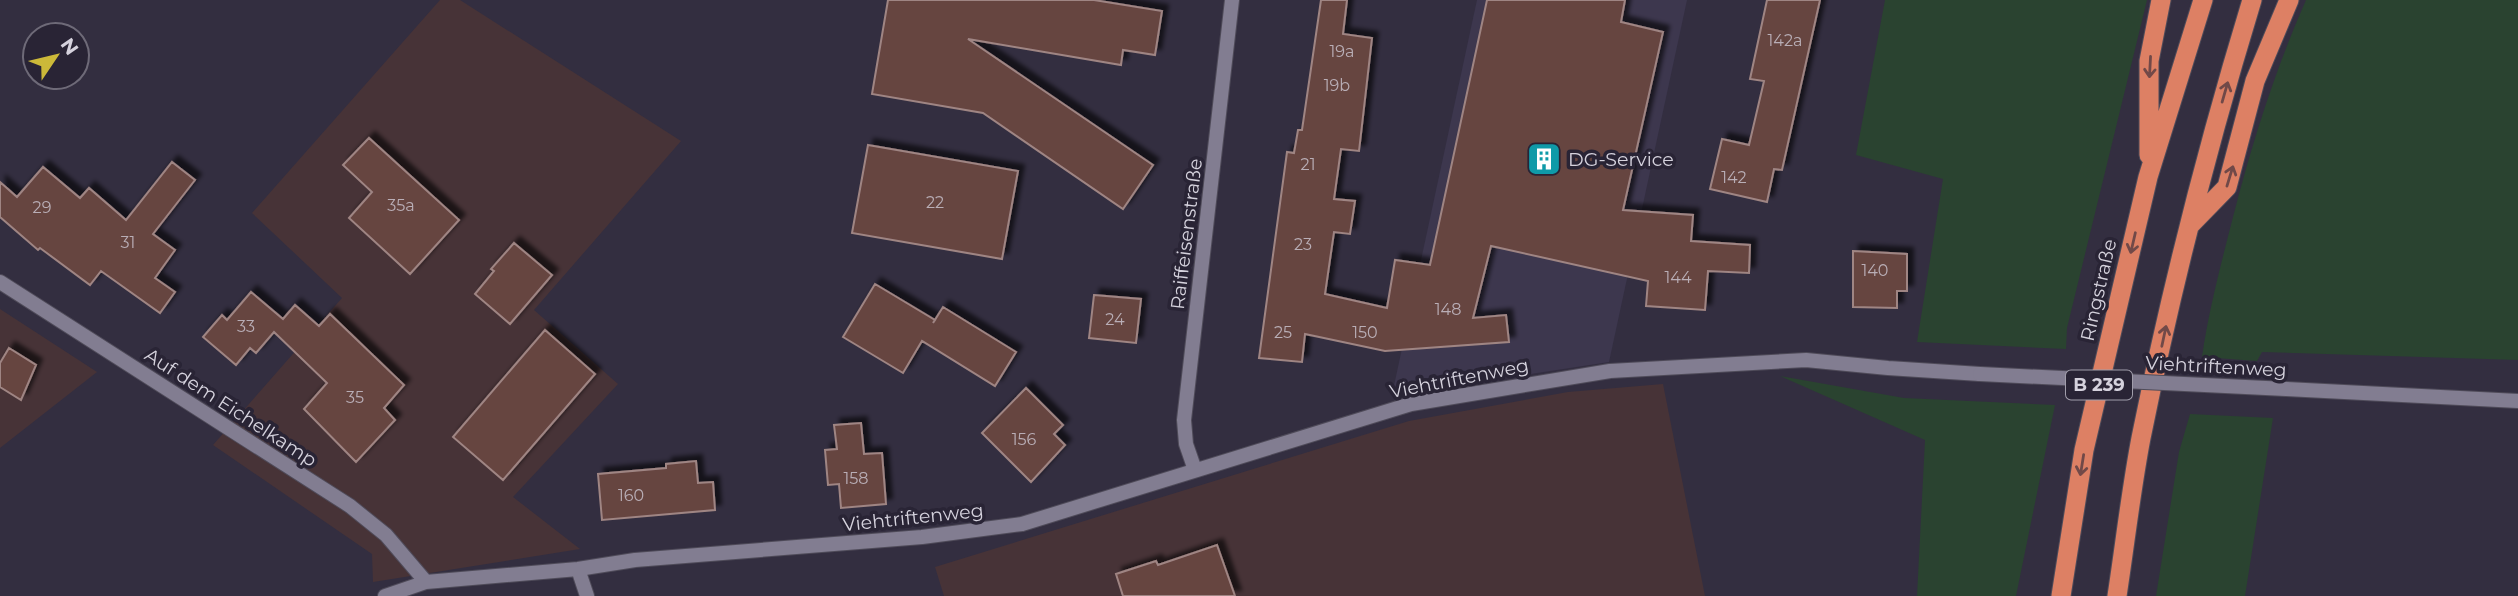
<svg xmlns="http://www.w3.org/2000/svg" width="2518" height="596" viewBox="0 0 2518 596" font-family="Montserrat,sans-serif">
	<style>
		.commercial { fill: #473337 }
		.built { fill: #3d374e }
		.green { fill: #2a4330 }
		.building { fill: #664441; stroke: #9f8583; stroke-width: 2; filter: url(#shadow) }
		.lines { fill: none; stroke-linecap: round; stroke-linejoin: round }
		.minor-casing { stroke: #4f4b59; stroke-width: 16 }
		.trunk-casing { stroke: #4f4b59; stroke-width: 21 }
		.minor { stroke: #827d91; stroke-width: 14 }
		.trunk { stroke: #dd8064; stroke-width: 19 }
		.minor-bridge-casing { stroke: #4f4b59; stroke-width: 16; stroke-linecap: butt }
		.minor-bridge { stroke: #827d91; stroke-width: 14 }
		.oneway { stroke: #714948 }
		.labels { text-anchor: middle; stroke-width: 7; stroke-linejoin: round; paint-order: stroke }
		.number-label { font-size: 16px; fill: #b9aeb6 }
		.shield { fill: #292435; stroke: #a19eab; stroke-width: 2 }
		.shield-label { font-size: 18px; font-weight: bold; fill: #d5d2dd }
		.poi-label { font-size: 19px; fill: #d5d2dd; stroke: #292435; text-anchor: start }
		.street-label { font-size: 19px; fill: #d5d2dd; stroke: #292435 }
	</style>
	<defs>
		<filter id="shadow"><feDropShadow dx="6" dy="-6" stdDeviation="2" flood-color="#0009"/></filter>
	</defs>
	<rect width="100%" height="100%" fill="#332e40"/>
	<path class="commercial" d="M 440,0 L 460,0 L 681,141 L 534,310 L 618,384 L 513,497 L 580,549 L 373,582 L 372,554 L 213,445 L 342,298 L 252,213 Z
		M 0,309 L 97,372 L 0,448 Z
		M 1663,384 L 1705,596 L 944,596 L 935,567 L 1409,421 L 1568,392 Z"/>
	<path class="built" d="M 1477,0 L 1687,0 L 1609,362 L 1392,395 Z"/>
	<path class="green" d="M 1885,0 L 2147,0 L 2067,328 L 2066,349 L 1917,342 L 1943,179 L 1856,155 Z
		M 2306,0 L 2518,0 L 2518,360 L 2262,352 L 2257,361 L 2202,357 C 2209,309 2221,264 2233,217 C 2252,143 2275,70 2306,0 Z
		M 1780,376 L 1904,398 L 2055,405 L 2016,596 L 1917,596 L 1925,440 Z
		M 2190,414 L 2273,418 L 2245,596 L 2156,596 L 2179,452 Z"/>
	<path class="building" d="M 888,0 L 1094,0 L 1162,11 L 1155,55 L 1123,50 L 1121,65 L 968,39 L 1153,165 L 1123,209 L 983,113 L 872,94 Z
		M 1321,0 L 1347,0 L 1343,34 L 1372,38 L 1359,151 L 1341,149 L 1334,199 L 1355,201 L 1350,234 L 1334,232 L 1325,294 L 1387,308 L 1395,260 L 1430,265 L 1487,0 L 1625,0 L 1621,22 L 1663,32 L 1623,210 L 1693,215 L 1691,241 L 1750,245 L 1749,273 L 1708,271 L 1705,310 L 1646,306 L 1648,281 L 1491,246 L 1473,318 L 1506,315 L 1509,342 L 1385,351 L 1305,334 L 1302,362 L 1259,358 L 1287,152 L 1294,153 L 1298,130 L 1302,130 Z
		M 1767,0 L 1820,0 L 1782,170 L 1774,169 L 1767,202 L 1710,189 L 1722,139 L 1749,145 L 1764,81 L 1750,79 Z
		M 369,138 L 459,220 L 410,274 L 349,218 L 372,192 L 343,165 Z
		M 868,145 L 1018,171 L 1002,259 L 852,233 Z
		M 172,162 L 195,180 L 153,234 L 175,250 L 155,278 L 175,292 L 160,313 L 101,271 L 90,285 L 40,248 L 38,250 L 0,217 L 0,182 L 17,197 L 43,167 L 80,198 L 89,188 L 126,220 Z
		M 514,243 L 552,275 L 510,324 L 475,294 L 494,271 L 491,269 Z
		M 1853,251 L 1907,254 L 1907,291 L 1897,291 L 1897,308 L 1853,307 Z
		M 875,284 L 935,320 L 933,323 L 943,307 L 1016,352 L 995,386 L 922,341 L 903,373 L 843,337 Z
		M 251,292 L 283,319 L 295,305 L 319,326 L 330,314 L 404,385 L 384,408 L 395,420 L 356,462 L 304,409 L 327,383 L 274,332 L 256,353 L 250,348 L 236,365 L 203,337 L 222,315 L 227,320 Z
		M 1094,295 L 1141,299 L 1136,343 L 1089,338 Z
		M 545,330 L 595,374 L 503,480 L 453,437 Z
		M 9,348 L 36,365 L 21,400 L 0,387 L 0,363 Z
		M 1026,388 L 1063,425 L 1054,434 L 1065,445 L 1031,482 L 982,433 Z
		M 861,423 L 864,454 L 882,453 L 886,504 L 841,508 L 839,484 L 828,485 L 825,450 L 837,449 L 834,425 Z
		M 696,461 L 698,483 L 713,482 L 715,510 L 602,520 L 598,474 L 666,468 L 666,464 Z
		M 1217,545 L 1235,596 L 1123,596 L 1116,574 L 1156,561 L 1158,565 Z"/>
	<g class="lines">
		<g class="minor-casing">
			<path id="minor" d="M 0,282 L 350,506 L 386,535 L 426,582
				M 2286,389 L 2518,401
				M 1195,470 L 1186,444 L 1184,420 L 1232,0
				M 578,569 L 587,596
				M 385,596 L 426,582 L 578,569 L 635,560 L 922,537 L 1022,524 L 1411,404 L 1610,371 L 1806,360 L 1888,368 L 1980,374"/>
		</g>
		<g class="trunk-casing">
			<path id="trunk" d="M 2149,155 L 2149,61 L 2161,0
				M 2190,225 L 2227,187 L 2255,81 L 2289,0
				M 2061,596 L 2084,450 L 2148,177 L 2203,0
				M 2117,596 C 2125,544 2131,490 2141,438 C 2171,290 2208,144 2252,0"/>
		</g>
		<use href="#minor" class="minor"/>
		<use href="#trunk" class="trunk"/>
		<g class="minor-bridge-casing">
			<path id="minor-bridge" d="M 1980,374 L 2286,389"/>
		</g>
		<use href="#minor-bridge" class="minor-bridge"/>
	</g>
	<defs><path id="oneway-shaft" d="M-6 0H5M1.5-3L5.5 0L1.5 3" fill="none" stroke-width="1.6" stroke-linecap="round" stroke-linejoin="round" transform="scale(1.75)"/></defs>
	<g class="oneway">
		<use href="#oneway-shaft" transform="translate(2150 67) rotate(93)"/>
		<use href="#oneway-shaft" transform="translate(2225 92) rotate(-74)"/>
		<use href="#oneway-shaft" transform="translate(2230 176) rotate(-73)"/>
		<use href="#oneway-shaft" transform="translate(2133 243) rotate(103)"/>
		<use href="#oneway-shaft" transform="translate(2164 336) rotate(-78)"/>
		<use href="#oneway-shaft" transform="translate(2082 465) rotate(99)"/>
	</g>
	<defs>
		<g id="building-square" transform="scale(1.75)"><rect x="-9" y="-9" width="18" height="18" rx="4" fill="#0f9aa8" stroke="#292435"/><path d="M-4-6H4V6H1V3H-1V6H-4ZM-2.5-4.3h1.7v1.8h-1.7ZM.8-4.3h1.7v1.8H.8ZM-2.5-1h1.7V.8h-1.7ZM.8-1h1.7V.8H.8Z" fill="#fff"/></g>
	</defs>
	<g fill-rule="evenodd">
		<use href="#building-square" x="1544" y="159"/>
	</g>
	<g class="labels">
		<g class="number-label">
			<text x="1785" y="46">142a</text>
			<text x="1342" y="57">19a</text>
			<text x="1337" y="91">19b</text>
			<text x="1308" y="170">21</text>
			<text x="1734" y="183">142</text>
			<text x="935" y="208">22</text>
			<text x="401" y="211">35a</text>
			<text x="42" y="213">29</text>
			<text x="128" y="248">31</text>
			<text x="1303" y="250">23</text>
			<text x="1875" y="276">140</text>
			<text x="1678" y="283">144</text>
			<text x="1448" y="315">148</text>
			<text x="1115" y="325">24</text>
			<text x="246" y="332">33</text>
			<text x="1283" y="338">25</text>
			<text x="1365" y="338">150</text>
			<text x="355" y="403">35</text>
			<text x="1024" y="445">156</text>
			<text x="856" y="484">158</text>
			<text x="631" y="501">160</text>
		</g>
		<rect class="shield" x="2066" y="370.5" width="66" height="29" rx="5"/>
		<g class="shield-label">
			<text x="2099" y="391">B 239</text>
		</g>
		<g class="poi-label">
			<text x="1568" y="166">DG-Service</text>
		</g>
		<g class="street-label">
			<text transform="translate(1186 234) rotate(-83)" y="7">Raiffeisenstraße</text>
			<text transform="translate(2098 290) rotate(-77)" y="7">Ringstraße</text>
			<text transform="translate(2216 366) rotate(3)" y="7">Viehtriftenweg</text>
			<text transform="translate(1459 378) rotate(-11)" y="7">Viehtriftenweg</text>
			<text transform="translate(231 407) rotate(33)" y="7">Auf dem Eichelkamp</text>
			<text transform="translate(913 517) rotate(-6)" y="7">Viehtriftenweg</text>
		</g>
	</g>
	<g transform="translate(56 56) rotate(55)"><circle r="33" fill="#292435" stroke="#6e6a78" stroke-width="2"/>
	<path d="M0-5L12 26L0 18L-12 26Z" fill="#ccb939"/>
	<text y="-10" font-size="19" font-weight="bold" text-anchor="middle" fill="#d5d2dd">N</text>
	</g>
</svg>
